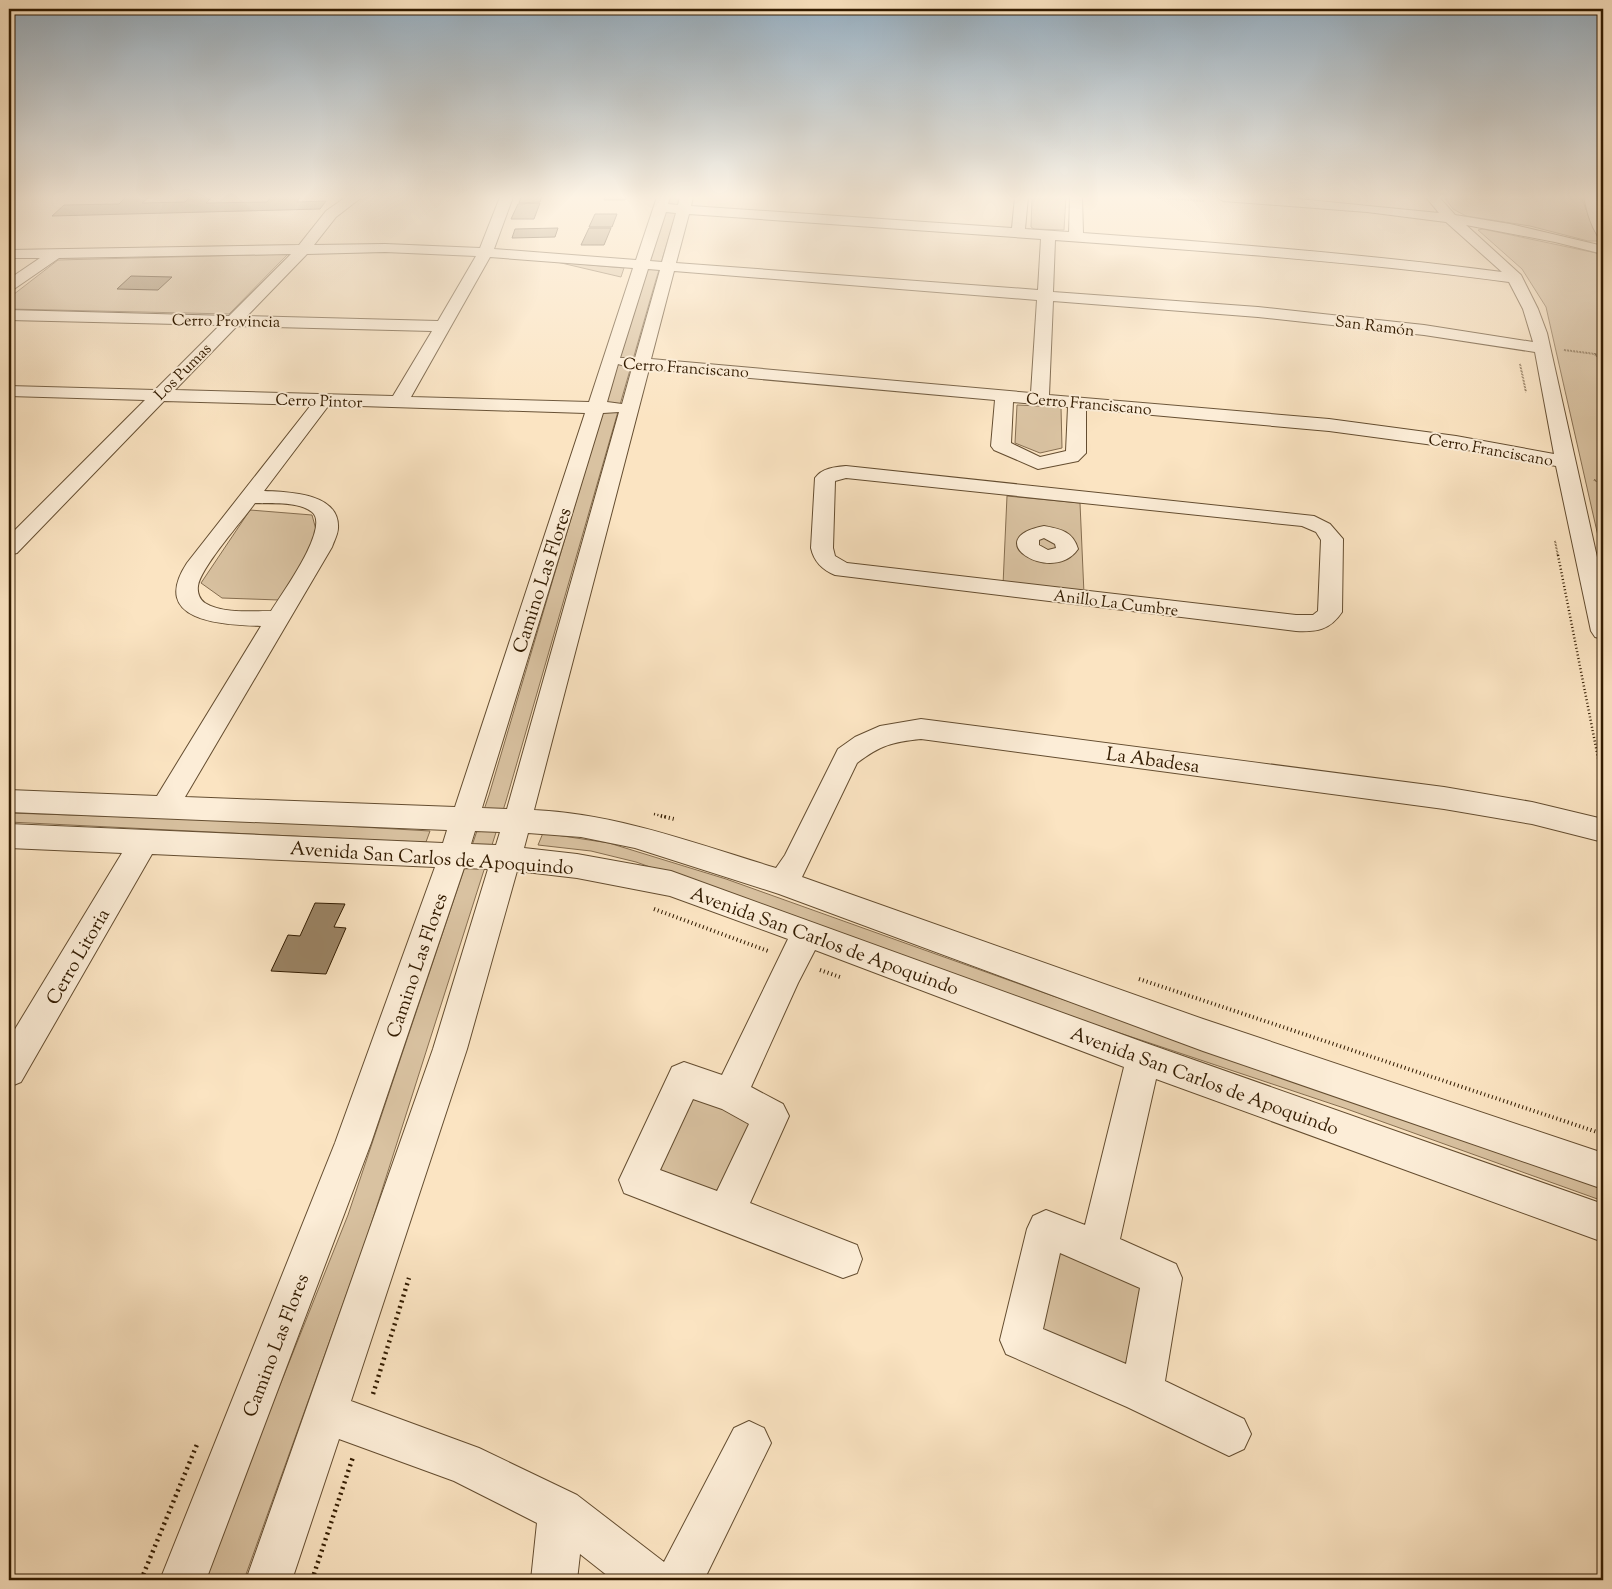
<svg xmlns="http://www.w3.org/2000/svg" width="1612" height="1589" viewBox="0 0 1612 1589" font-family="'Sorts Mill Goudy',serif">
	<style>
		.green { fill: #d9c2a1; stroke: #866e50 }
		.building { fill: #9b8465; stroke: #321b00 }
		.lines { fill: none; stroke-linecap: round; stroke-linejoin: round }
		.minor-casing { stroke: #644d30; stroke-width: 2 }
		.path-far3 { stroke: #321b00; stroke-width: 2; stroke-dasharray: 0.5 1; stroke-linecap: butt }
		.path-far2 { stroke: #321b00; stroke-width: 2.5; stroke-dasharray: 1 2.5; stroke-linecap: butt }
		.path-far1 { stroke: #321b00; stroke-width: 4; stroke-dasharray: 1 3; stroke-linecap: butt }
		.path { stroke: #321b00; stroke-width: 4.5; stroke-dasharray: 2 4; stroke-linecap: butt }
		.minor { fill: #fcedd7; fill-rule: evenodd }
		.labels { text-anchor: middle; stroke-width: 4; stroke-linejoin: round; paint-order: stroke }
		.far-street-label { font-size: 16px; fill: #321b00; stroke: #fcedd7 }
		.street-label { font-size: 19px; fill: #321b00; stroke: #fcedd7 }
	</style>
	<rect width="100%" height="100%" fill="#fbe4c2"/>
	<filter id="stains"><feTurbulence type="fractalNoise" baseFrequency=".004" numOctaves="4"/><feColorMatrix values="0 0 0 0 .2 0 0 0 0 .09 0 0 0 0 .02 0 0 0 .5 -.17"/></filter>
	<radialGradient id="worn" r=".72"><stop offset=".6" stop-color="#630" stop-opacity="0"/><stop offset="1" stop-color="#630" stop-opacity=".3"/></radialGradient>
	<path class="green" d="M 670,197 L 681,197 L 655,283 L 506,801 L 367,1237 L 244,1580 L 202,1580 L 348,1215 L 489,795 L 645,269 Z
		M 1032,197 L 1066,197 L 1064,230 L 1034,229 L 1031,227 Z
		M 1444,197 L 1581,197 L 1599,241 L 1588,241 L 1530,226 L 1466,216 L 1453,209 Z
		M 1483,229 L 1596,253 L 1603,256 L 1603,558 L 1546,307 L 1522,269 L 1478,230 Z
		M 288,254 L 229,314 L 9,309 L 9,298 L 58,260 Z
		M 557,262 L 624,268 L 621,277 Z
		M 1017,405 L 1061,407 L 1062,448 L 1040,453 L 1015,443 Z
		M 1007,496 L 1080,503 L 1084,594 L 1003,585 Z
		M 250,510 L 312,515 L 318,537 L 279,600 L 222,598 L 201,583 Z
		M 9,813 L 257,821 L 430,831 L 426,842 L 393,841 L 9,822 Z
		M 543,833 L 609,843 L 726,879 L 1053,996 L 1603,1184 L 1603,1201 L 1344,1108 L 1060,1013 L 636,862 L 591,851 L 538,845 Z
		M 690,1094 L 756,1121 L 722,1200 L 653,1170 Z
		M 1061,1241 L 1142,1275 L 1127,1372 L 1042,1334 Z"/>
	<path class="building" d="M 126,197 L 149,197 L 142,203 L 185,202 L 190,197 L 212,197 L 206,203 L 267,202 L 271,197 L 300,197 L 297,202 L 326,201 L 320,209 L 52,216 L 64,205 L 119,204 Z
		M 521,197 L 542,197 L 540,202 L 519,203 Z
		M 605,197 L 626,197 L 625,200 L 604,200 Z
		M 540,203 L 534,219 L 511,219 L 518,204 Z
		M 595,214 L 617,214 L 612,227 L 589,227 Z
		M 558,228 L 555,237 L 512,238 L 515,229 Z
		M 589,228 L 611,228 L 604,245 L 581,245 Z
		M 131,276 L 172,277 L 158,290 L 117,289 Z
		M 315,903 L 345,904 L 334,927 L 346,928 L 326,974 L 271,971 L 288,935 L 300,936 Z"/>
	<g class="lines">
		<g class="minor-casing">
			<path id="minor" d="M 346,197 L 362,197 L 336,217 L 314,245 L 385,244 L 480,248 L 500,197 L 513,197 L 494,249 L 636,260 L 657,197 L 670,197 L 668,204 L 678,205 L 680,197 L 693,197 L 691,206 L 1012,228 L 1015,197 L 1028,197 L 1025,229 L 1069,232 L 1070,197 L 1082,197 L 1083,233 C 1223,243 1363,254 1502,272 L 1446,222 L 1367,212 L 1223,201 L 1217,197 L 1278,197 L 1439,213 L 1426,197 L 1439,197 L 1455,215 L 1510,224 L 1603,246 L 1603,254 L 1555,242 L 1466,225 L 1521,275 L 1538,309 L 1547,333 L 1603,584 L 1603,639 L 1595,637 L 1591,631 L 1556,466 L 1456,448 L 1329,431 L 1086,409 L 1086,453 L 1078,461 L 1038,469 L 994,450 L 991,446 L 995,400 L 649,369 L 534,810 C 618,814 697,844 776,868 L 785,855 L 838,749 L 855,737 L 880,726 L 921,719 L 1444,787 L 1532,802 L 1603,819 L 1603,842 L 1532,824 L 1444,809 L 921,739 C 892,742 881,745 857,763 L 802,877 L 1203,1019 L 1603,1153 L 1603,1189 L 1203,1051 L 779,894 L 635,848 L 581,837 L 528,833 L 524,848 L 577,854 L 671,871 L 1143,1042 L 1603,1204 L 1603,1242 L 1156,1079 L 1120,1239 L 1176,1264 L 1182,1278 L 1165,1381 L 1244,1419 L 1251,1434 L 1244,1449 L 1229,1456 L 1127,1407 L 1006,1354 L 1000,1340 L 1027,1229 L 1033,1216 L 1046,1210 L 1085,1225 L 1124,1067 L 815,950 L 798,983 L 751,1087 L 783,1104 L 789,1116 L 750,1203 L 857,1245 L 862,1259 L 857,1273 L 843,1278 L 624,1193 L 619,1180 L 672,1067 L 684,1062 L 722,1075 L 788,939 L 670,896 L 577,878 L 517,871 L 467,1049 L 351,1401 L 479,1448 L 577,1495 L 664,1562 L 734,1428 L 749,1421 L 764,1428 L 771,1443 L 704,1580 L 613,1580 L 580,1554 L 577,1580 L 531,1580 L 537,1523 L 454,1481 L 339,1439 L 292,1580 L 246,1580 L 433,1049 L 488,869 L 464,868 L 371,1143 L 206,1580 L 160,1580 L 335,1143 L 435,867 L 152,854 L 21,1082 L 9,1087 L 9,1039 L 122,853 L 9,848 L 9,824 L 443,843 L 447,830 L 9,812 L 9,790 L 157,796 L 261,626 C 221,625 149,621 187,563 L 311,405 L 164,401 L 17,553 L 9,555 L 9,536 L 145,400 L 9,396 L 9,386 L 155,390 L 220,325 L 9,320 L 9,310 L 229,316 L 291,254 L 59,258 L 14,289 L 9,291 L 9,279 L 40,258 L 9,258 L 9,250 L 299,245 L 326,211 ZM 666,212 L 676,213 L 662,262 L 650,261 ZM 689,214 L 1041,239 L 1038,290 L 676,263 ZM 1055,240 C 1207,251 1358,262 1509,282 L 1523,309 L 1533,342 L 1424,325 L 1258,307 L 1053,292 ZM 385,252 L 476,256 L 438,321 L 247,316 L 307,254 ZM 490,257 L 633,268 L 589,402 L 411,397 ZM 648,269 L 660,270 L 635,358 L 620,358 ZM 674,271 L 1037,300 L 1031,393 L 651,359 ZM 1053,301 L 1258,317 L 1424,335 L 1535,352 L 1554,454 L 1456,436 L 1329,419 L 1049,395 ZM 237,326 L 432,331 L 393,396 L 175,390 ZM 618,364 L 632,368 L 622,404 L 607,402 ZM 1013,402 L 1068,407 L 1066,451 L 1040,457 L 1011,443 ZM 329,405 L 585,413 L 455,807 L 185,797 L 332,547 C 334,541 338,534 338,528 C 340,493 289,492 264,491 ZM 619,412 L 507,809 L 482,808 L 603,413 ZM 255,503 C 273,504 298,501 312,512 C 331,527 281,595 271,611 C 251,611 223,614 205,603 C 200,600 197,593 198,586 C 200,568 243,520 255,503 ZM 475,831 L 500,832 L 496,845 L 471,844 ZM 693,1099 L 722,1109 L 749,1124 L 717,1191 L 660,1170 ZM 1060,1253 L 1140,1288 L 1126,1364 L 1043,1329 Z
				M 1584,197 L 1597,197 L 1603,220 L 1603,237 L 1598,236 C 1590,224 1587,211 1584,197 Z
				M 846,466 L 1314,516 L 1330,524 L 1343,539 L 1342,612 C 1330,630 1317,632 1296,631 L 835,575 C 823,570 814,562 811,548 L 815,478 C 822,468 835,467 846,466 ZM 846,478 L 1302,526 L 1316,532 L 1321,540 L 1318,611 L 1313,615 L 1296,615 L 847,563 L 835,556 L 833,548 L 835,481 Z
				M 1044,526 C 1060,529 1073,531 1078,549 C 1053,586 977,539 1044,526 ZM 1044,538 L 1055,544 L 1056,548 L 1048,550 L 1039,545 L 1039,540 Z"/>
		</g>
		<path class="path-far3" d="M 1148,197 L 1204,201
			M 1564,350 L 1603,355
			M 1594,354 L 1603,361
			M 1520,364 L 1526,392
			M 1594,480 L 1603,483
			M 1555,541 L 1558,556"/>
		<path class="path-far2" d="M 1558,555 L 1603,783
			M 654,814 L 666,817"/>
		<path class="path-far1" d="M 661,816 L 674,819
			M 654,909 L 768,951
			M 820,970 L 840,977
			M 1139,979 L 1603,1134"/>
		<path class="path" d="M 373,1394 L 409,1278
			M 141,1580 L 198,1442
			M 312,1580 L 353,1457"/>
		<use href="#minor" class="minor"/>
	</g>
	<linearGradient id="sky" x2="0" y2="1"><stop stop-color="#94acbe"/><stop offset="0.47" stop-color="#fdf3e4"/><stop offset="1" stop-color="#fdf3e4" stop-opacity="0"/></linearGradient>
	<rect width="1612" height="419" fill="url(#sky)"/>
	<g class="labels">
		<g class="far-street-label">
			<text transform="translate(226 320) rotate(1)" y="6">Cerro Provincia</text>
			<text transform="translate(1375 325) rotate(7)" y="6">San Ramón</text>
			<text transform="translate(686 367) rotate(4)" y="6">Cerro Franciscano</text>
			<text transform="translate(182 371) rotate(-45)" y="6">Los Pumas</text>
			<text transform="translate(319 400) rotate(2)" y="6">Cerro Pintor</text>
			<text transform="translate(1089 403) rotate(5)" y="6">Cerro Franciscano</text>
			<text transform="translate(1491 449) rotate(10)" y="6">Cerro Franciscano</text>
			<text transform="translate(1116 602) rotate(7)" y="6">Anillo La Cumbre</text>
		</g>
		<g class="street-label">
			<text transform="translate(541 580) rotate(-72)" y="7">Camino Las Flores</text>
			<text transform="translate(1153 759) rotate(8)" y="7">La Abadesa</text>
			<text transform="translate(432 857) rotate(4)" y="7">Avenida San Carlos de Apoquindo</text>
			<text transform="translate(825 940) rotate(20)" y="7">Avenida San Carlos de Apoquindo</text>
			<text transform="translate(77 956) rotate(-60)" y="7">Cerro Litoria</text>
			<text transform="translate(416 965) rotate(-71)" y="7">Camino Las Flores</text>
			<text transform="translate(1205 1080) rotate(20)" y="7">Avenida San Carlos de Apoquindo</text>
			<text transform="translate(275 1345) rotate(-69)" y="7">Camino Las Flores</text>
		</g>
	</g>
	<rect width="1612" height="1589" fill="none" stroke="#fbe4c2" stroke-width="30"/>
	<rect x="10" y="10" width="1592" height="1569" fill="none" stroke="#321b00" stroke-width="2.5"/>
	<rect x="15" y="15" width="1582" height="1559" fill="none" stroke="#321b00"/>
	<rect width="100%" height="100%" filter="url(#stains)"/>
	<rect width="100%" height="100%" fill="url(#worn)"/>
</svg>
